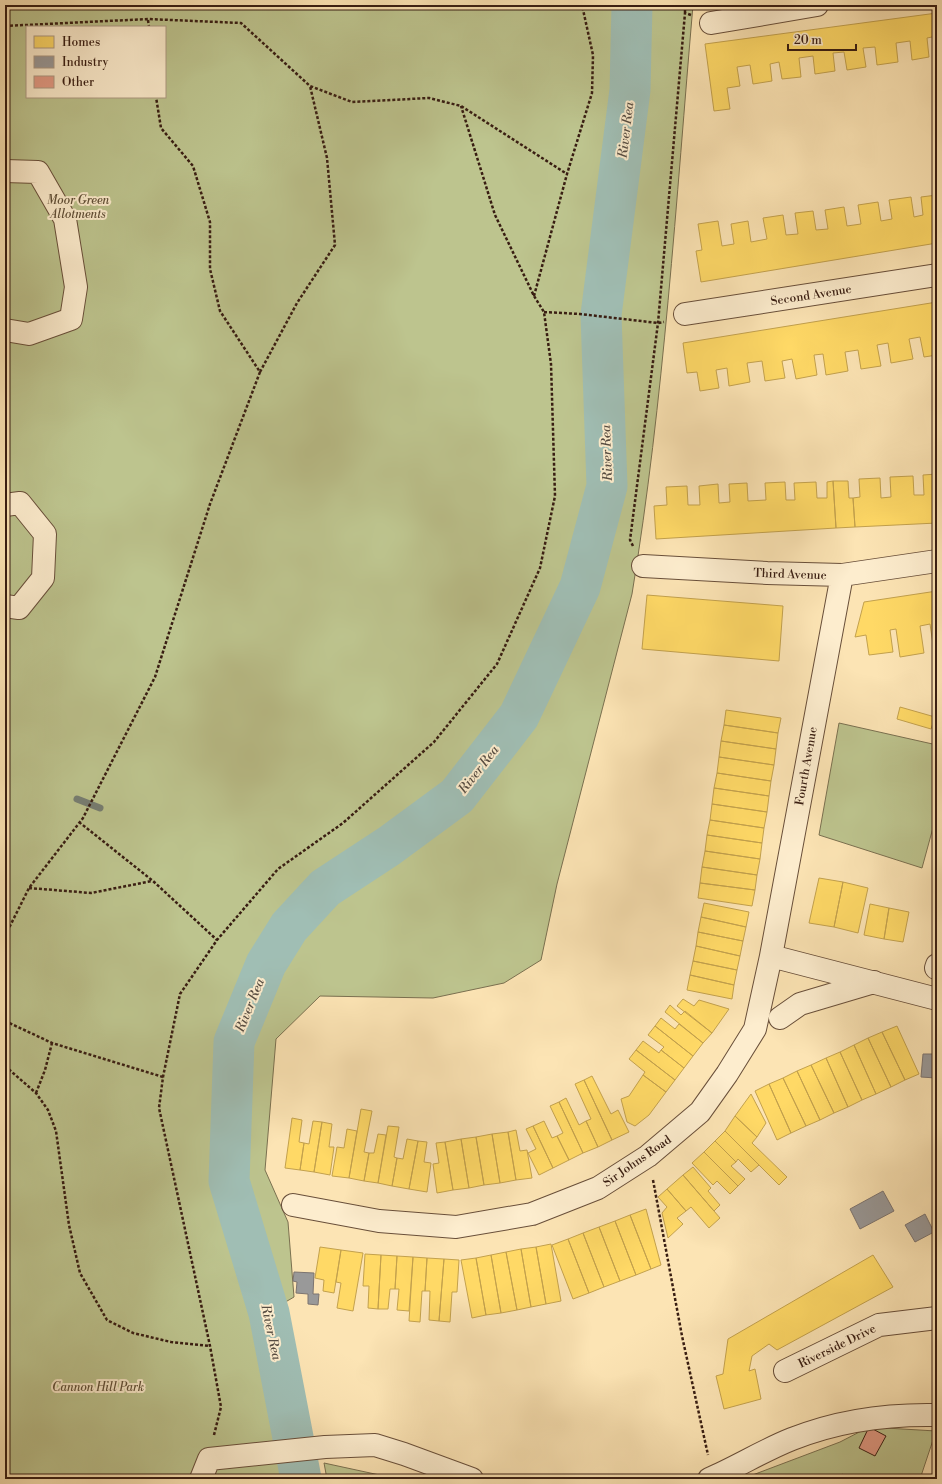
<svg xmlns="http://www.w3.org/2000/svg" width="942" height="1484" viewBox="0 0 942 1484" font-family="'Libre Bodoni',serif">
	<style>
		.green { fill: #bdc48e; stroke: #7a7050; fill-rule: evenodd }
		.homes { fill: #ffd966; stroke: #c3a14d }
		.industry { fill: #999; stroke: #7c7470 }
		.lines { fill: none; stroke-linecap: round; stroke-linejoin: round }
		.stream { stroke: #767e73; stroke-width: 7 }
		.river { stroke: #a0beb4; stroke-width: 41 }
		.building { fill: #e49b86; stroke: #381d12 }
		.minor-casing { stroke: #694f3a; stroke-width: 24 }
		.path { stroke: #381d12; stroke-width: 2.5; stroke-dasharray: 3 2; stroke-linecap: butt }
		.minor { stroke: #fdedce; stroke-width: 22 }
		.labels { text-anchor: middle; stroke-width: 4; stroke-linejoin: round; paint-order: stroke }
		.park-label { font-size: 12px; font-style: italic; fill: #604f37; stroke: #fdedce }
		.street-label { font-size: 12px; fill: #381d12; stroke: #fdedce }
		.water-label { font-size: 13px; font-style: italic; fill: #574d43; stroke: #fdedce }
	</style>
	<rect width="100%" height="100%" fill="#fce4b4"/>
	<filter id="stains"><feTurbulence type="fractalNoise" baseFrequency=".005" numOctaves="4"/><feColorMatrix values="0 0 0 0 .2 0 0 0 0 .09 0 0 0 0 .02 0 0 0 .5 -.17"/></filter>
	<radialGradient id="worn" r=".72"><stop offset=".6" stop-color="#630" stop-opacity="0"/><stop offset="1" stop-color="#630" stop-opacity=".3"/></radialGradient>
	<path class="green" d="M 5,5 L 693,5 C 676,202 664,399 632,594 L 557,884 L 541,960 L 504,983 L 433,998 L 320,996 L 276,1039 L 265,1170 L 288,1222 L 294,1297 L 258,1318 L 289,1479 L 5,1479 ZM 27,27 L 165,27 L 165,97 L 27,97 Z
		M 839,723 L 937,745 L 937,813 L 922,868 L 819,835 Z
		M 869,1427 L 936,1431 L 920,1479 L 742,1479 L 840,1442 Z
		M 324,1463 L 398,1479 L 327,1479 Z"/>
	<path class="homes" d="M 937,13 L 937,36 L 927,38 L 929,57 L 912,60 L 910,41 L 896,43 L 898,62 L 877,65 L 875,47 L 863,48 L 866,67 L 847,70 L 844,52 L 833,53 L 835,71 L 815,74 L 813,56 L 799,58 L 801,77 L 782,79 L 779,62 L 770,64 L 772,81 L 753,84 L 750,65 L 737,67 L 740,86 L 727,88 L 730,109 L 714,111 L 705,44 Z
		M 937,195 L 937,243 L 701,282 L 696,251 L 702,250 L 698,224 L 718,221 L 722,246 L 734,244 L 731,224 L 748,221 L 751,242 L 767,239 L 763,218 L 783,215 L 786,235 L 798,234 L 795,213 L 813,211 L 816,230 L 828,229 L 825,210 L 844,207 L 847,226 L 861,224 L 858,205 L 878,202 L 881,221 L 892,219 L 889,200 L 911,197 L 914,217 L 923,215 L 921,197 Z
		M 937,302 L 937,355 L 924,357 L 920,337 L 909,339 L 913,359 L 891,363 L 888,343 L 877,345 L 881,366 L 861,369 L 858,350 L 845,352 L 848,371 L 826,375 L 823,354 L 814,355 L 817,375 L 796,379 L 792,359 L 782,361 L 785,378 L 765,381 L 762,361 L 747,363 L 750,382 L 729,386 L 727,368 L 716,370 L 719,388 L 700,391 L 697,372 L 687,373 L 683,343 Z
		M 937,474 L 937,523 L 855,527 L 853,498 L 860,497 L 859,479 L 880,478 L 881,498 L 891,497 L 890,477 L 913,476 L 914,495 L 924,495 L 923,475 Z
		M 833,481 L 848,481 L 849,498 L 853,498 L 855,527 L 836,528 Z
		M 833,481 L 836,528 L 656,539 L 654,506 L 667,505 L 666,487 L 687,486 L 688,505 L 700,505 L 699,486 L 718,484 L 719,503 L 730,502 L 729,484 L 747,483 L 748,501 L 766,500 L 765,483 L 785,482 L 786,500 L 795,500 L 794,483 L 816,482 L 817,498 L 827,498 L 827,482 Z
		M 937,591 L 937,651 L 934,651 L 930,624 L 920,626 L 924,653 L 900,657 L 896,629 L 890,630 L 893,652 L 869,655 L 866,635 L 855,637 L 864,602 Z
		M 647,595 L 783,606 L 779,661 L 642,649 Z
		M 900,707 L 935,717 L 931,729 L 897,719 Z
		M 726,710 L 781,718 L 778,733 L 724,725 Z
		M 724,725 L 778,733 L 776,749 L 721,741 Z
		M 721,741 L 776,749 L 774,765 L 719,757 Z
		M 719,757 L 774,765 L 771,781 L 717,773 Z
		M 717,773 L 771,781 L 769,796 L 714,788 Z
		M 714,788 L 769,796 L 767,812 L 712,804 Z
		M 712,804 L 767,812 L 764,828 L 710,820 Z
		M 710,820 L 764,828 L 762,843 L 707,835 Z
		M 707,835 L 762,843 L 760,859 L 705,851 Z
		M 705,851 L 760,859 L 757,875 L 702,867 Z
		M 702,867 L 757,875 L 755,890 L 700,883 Z
		M 819,878 L 843,882 L 834,927 L 809,923 Z
		M 843,882 L 868,888 L 858,933 L 834,927 Z
		M 700,883 L 755,890 L 752,906 L 698,898 Z
		M 704,903 L 749,912 L 746,927 L 701,917 Z
		M 870,904 L 889,908 L 884,939 L 864,935 Z
		M 889,908 L 909,912 L 903,942 L 884,939 Z
		M 701,917 L 746,927 L 743,941 L 698,932 Z
		M 698,932 L 743,941 L 740,956 L 696,946 Z
		M 696,946 L 740,956 L 737,970 L 693,961 Z
		M 693,961 L 737,970 L 734,985 L 690,975 Z
		M 690,975 L 734,985 L 732,999 L 687,990 Z
		M 683,999 L 694,1006 L 699,1000 L 729,1009 L 712,1033 L 677,1006 Z
		M 670,1005 L 681,1015 L 685,1011 L 712,1033 L 703,1043 L 665,1012 Z
		M 661,1018 L 675,1029 L 679,1024 L 703,1043 L 693,1056 L 655,1026 Z
		M 655,1026 L 693,1056 L 684,1068 L 661,1050 L 664,1047 L 648,1035 Z
		M 897,1026 L 919,1074 L 905,1080 L 882,1032 Z
		M 882,1032 L 905,1080 L 891,1087 L 868,1038 Z
		M 868,1038 L 891,1087 L 876,1094 L 854,1045 Z
		M 643,1041 L 659,1053 L 661,1050 L 684,1068 L 675,1080 L 636,1050 Z
		M 854,1045 L 876,1094 L 862,1100 L 840,1052 Z
		M 636,1050 L 675,1080 L 666,1092 L 643,1075 L 645,1072 L 629,1059 Z
		M 840,1052 L 862,1100 L 848,1107 L 826,1058 Z
		M 826,1058 L 848,1107 L 834,1113 L 811,1065 Z
		M 811,1065 L 834,1113 L 820,1120 L 797,1071 Z
		M 797,1071 L 820,1120 L 806,1126 L 783,1078 Z
		M 643,1075 L 666,1092 L 649,1115 L 635,1126 L 627,1122 L 621,1099 L 629,1096 Z
		M 592,1076 L 611,1114 L 618,1110 L 629,1132 L 612,1140 L 584,1080 Z
		M 783,1078 L 806,1126 L 791,1133 L 769,1084 Z
		M 584,1080 L 612,1140 L 598,1147 L 586,1121 L 591,1119 L 575,1084 Z
		M 769,1084 L 791,1133 L 777,1140 L 755,1091 Z
		M 751,1094 L 766,1123 L 757,1137 L 735,1116 Z
		M 566,1098 L 579,1125 L 586,1121 L 598,1147 L 583,1153 L 559,1102 Z
		M 559,1102 L 583,1153 L 569,1160 L 557,1136 L 563,1133 L 550,1106 Z
		M 361,1109 L 372,1111 L 364,1152 L 369,1153 L 364,1181 L 349,1178 Z
		M 735,1116 L 757,1137 L 752,1143 L 787,1177 L 779,1185 L 725,1131 Z
		M 292,1118 L 302,1120 L 299,1142 L 304,1143 L 300,1170 L 285,1168 Z
		M 313,1121 L 322,1122 L 314,1172 L 300,1170 L 304,1143 L 309,1144 Z
		M 544,1121 L 552,1138 L 557,1136 L 569,1160 L 553,1168 L 533,1126 Z
		M 322,1122 L 332,1124 L 329,1147 L 334,1147 L 330,1175 L 314,1172 Z
		M 388,1126 L 399,1127 L 394,1157 L 397,1158 L 392,1186 L 378,1183 Z
		M 533,1126 L 553,1168 L 539,1175 L 528,1153 L 536,1149 L 526,1129 Z
		M 347,1129 L 357,1131 L 349,1178 L 332,1176 L 337,1147 L 344,1148 Z
		M 516,1130 L 520,1151 L 527,1150 L 532,1178 L 516,1180 L 508,1132 Z
		M 725,1131 L 759,1165 L 751,1172 L 738,1159 L 736,1162 L 715,1141 Z
		M 508,1132 L 516,1180 L 500,1183 L 492,1134 Z
		M 378,1134 L 386,1135 L 378,1183 L 364,1181 L 369,1153 L 374,1153 Z
		M 492,1134 L 500,1183 L 484,1185 L 476,1137 Z
		M 476,1137 L 484,1185 L 469,1188 L 461,1139 Z
		M 407,1139 L 418,1141 L 409,1189 L 392,1186 L 397,1158 L 403,1159 Z
		M 461,1139 L 469,1188 L 453,1190 L 445,1142 Z
		M 418,1141 L 427,1142 L 424,1162 L 431,1163 L 427,1192 L 409,1189 Z
		M 715,1141 L 736,1162 L 731,1166 L 745,1179 L 738,1186 L 704,1152 Z
		M 445,1142 L 453,1190 L 437,1193 L 433,1164 L 439,1163 L 436,1143 Z
		M 704,1152 L 738,1186 L 730,1194 L 717,1181 L 713,1185 L 692,1163 Z
		M 693,1167 L 711,1188 L 708,1191 L 720,1205 L 714,1211 L 683,1175 Z
		M 683,1175 L 720,1218 L 709,1228 L 691,1207 L 686,1211 L 667,1189 Z
		M 667,1189 L 686,1211 L 677,1218 L 683,1224 L 668,1238 L 662,1213 L 667,1207 L 658,1197 Z
		M 646,1209 L 661,1265 L 651,1269 L 630,1215 Z
		M 630,1215 L 651,1269 L 636,1275 L 615,1221 Z
		M 615,1221 L 636,1275 L 620,1281 L 599,1227 Z
		M 599,1227 L 620,1281 L 604,1287 L 583,1233 Z
		M 583,1233 L 604,1287 L 589,1293 L 568,1239 Z
		M 568,1239 L 589,1293 L 573,1299 L 552,1245 Z
		M 551,1244 L 561,1301 L 546,1304 L 536,1247 Z
		M 320,1247 L 341,1250 L 334,1293 L 323,1291 L 324,1280 L 315,1278 Z
		M 536,1247 L 546,1304 L 531,1307 L 521,1249 Z
		M 521,1249 L 531,1307 L 517,1310 L 506,1252 Z
		M 341,1250 L 363,1253 L 353,1311 L 337,1308 L 341,1283 L 336,1282 Z
		M 506,1252 L 517,1310 L 501,1313 L 491,1255 Z
		M 365,1254 L 381,1255 L 378,1309 L 368,1308 L 369,1286 L 363,1286 Z
		M 381,1255 L 397,1256 L 395,1289 L 390,1289 L 388,1309 L 378,1309 Z
		M 491,1255 L 501,1313 L 486,1315 L 476,1258 Z
		M 873,1255 L 893,1287 L 777,1350 L 769,1344 L 752,1356 L 749,1371 L 755,1369 L 761,1399 L 724,1409 L 716,1376 L 723,1374 L 728,1339 Z
		M 397,1256 L 413,1257 L 409,1311 L 397,1310 L 399,1289 L 395,1289 Z
		M 413,1257 L 427,1258 L 425,1291 L 422,1291 L 420,1322 L 409,1321 Z
		M 427,1258 L 444,1259 L 439,1321 L 429,1320 L 430,1291 L 425,1291 Z
		M 476,1258 L 486,1315 L 472,1318 L 461,1260 Z
		M 444,1259 L 459,1260 L 457,1292 L 452,1292 L 450,1322 L 439,1321 Z
		M 937,1273 L 937,1288 L 933,1287 Z"/>
	<path class="industry" d="M 923,1054 L 937,1054 L 936,1078 L 921,1077 Z
		M 883,1191 L 894,1211 L 860,1229 L 850,1209 Z
		M 925,1214 L 934,1232 L 915,1242 L 905,1225 Z
		M 294,1272 L 314,1273 L 313,1294 L 319,1294 L 318,1305 L 308,1304 L 308,1294 L 296,1293 L 297,1282 L 293,1281 Z"/>
	<g class="lines">
		<path class="stream" d="M 77,799 L 100,808"/>
		<path class="river" d="M 301,1479 L 269,1313 L 229,1181 L 234,1042 L 266,964 L 289,927 L 325,888 L 389,846 L 457,796 L 519,716 L 580,587 L 607,486 L 601,315 L 630,90 L 632,5"/>
	</g>
	<path class="building" d="M 869,1427 L 886,1436 L 875,1456 L 859,1448 Z"/>
	<g class="lines">
		<g class="minor-casing">
			<path id="minor" d="M 711,23 L 817,5
				M 5,171 L 38,172 L 65,219 L 76,287 L 71,319 L 29,334 L 5,330
				M 685,314 L 937,275
				M 5,505 L 20,503 L 45,534 L 43,578 L 19,608 L 5,606
				M 643,566 L 767,573 L 842,575 L 937,561
				M 771,956 L 842,575
				M 936,968 L 937,965
				M 780,1018 L 800,1004 L 874,982
				M 293,1205 L 379,1221 L 456,1227 L 532,1214 L 598,1188 L 648,1156 L 700,1112 L 727,1074 L 755,1029 L 771,956 L 937,999
				M 785,1371 L 879,1325 L 937,1318
				M 201,1479 L 209,1459 L 325,1447 L 375,1445 L 404,1454 L 472,1479
				M 709,1479 C 737,1467 764,1450 792,1439 C 837,1421 889,1414 937,1415"/>
		</g>
		<path class="path" d="M 685,5 L 685,13
			M 148,20 L 149,27
			M 5,26 L 148,19 L 241,23 L 310,86 L 352,102 L 429,98 L 461,106 L 567,174
			M 534,296 L 567,174 L 592,93 L 593,55 L 582,5
			M 544,312 L 580,314 L 658,323 L 664,322
			M 260,372 L 297,303 L 335,245 L 327,158 L 310,86
			M 633,546 L 630,540 L 658,323 L 685,13 L 691,15
			M 79,822 L 153,881 L 217,940
			M 29,888 L 91,893 L 152,881
			M 5,936 L 29,888 L 83,818 L 155,677 L 210,504 L 260,372 L 220,311 L 210,269 L 210,222 L 193,166 L 161,128 L 156,97
			M 5,1021 L 52,1043 L 163,1077
			M 5,1066 L 36,1093 L 48,1110 L 56,1131 L 69,1225 L 80,1273 L 107,1320 L 133,1333 L 171,1342 L 210,1346
			M 36,1093 L 45,1070 L 52,1043
			M 653,1180 L 682,1336 L 708,1455
			M 214,1435 L 221,1407 L 210,1346 L 159,1108 L 163,1077 L 180,994 L 217,940 L 278,869 L 343,823 L 434,742 L 497,664 L 540,568 L 555,496 L 551,364 L 544,312 L 534,296 L 495,215 L 461,106
			M 833,1479 L 842,1475 L 855,1479"/>
		<use href="#minor" class="minor"/>
	</g>
	<g class="labels">
		<g class="park-label">
			<text x="78" y="204">Moor Green<tspan x="78" dy="14">Allotments</tspan></text>
			<text x="98" y="1391">Cannon Hill Park</text>
		</g>
		<g class="street-label">
			<text transform="translate(811 295) rotate(-9)" y="4">Second Avenue</text>
			<text transform="translate(790 574) rotate(2)" y="4">Third Avenue</text>
			<text transform="translate(806 766) rotate(-80)" y="4">Fourth Avenue</text>
			<text transform="translate(637 1161) rotate(-35)" y="4">Sir Johns Road</text>
			<text transform="translate(837 1346) rotate(-26)" y="4">Riverside Drive</text>
		</g>
		<g class="water-label">
			<text transform="translate(625 130) rotate(-83)" y="5">River Rea</text>
			<text transform="translate(606 453) rotate(-92)" y="5">River Rea</text>
			<text transform="translate(478 769) rotate(-52)" y="5">River Rea</text>
			<text transform="translate(249 1005) rotate(-68)" y="5">River Rea</text>
			<text transform="translate(272 1332) rotate(78)" y="5">River Rea</text>
		</g>
	</g>
	<rect width="942" height="1484" fill="none" stroke="#fce4b4" stroke-width="20"/>
	<rect x="6" y="6" width="930" height="1472" fill="none" stroke="#381d12" stroke-width="2"/>
	<rect x="10" y="10" width="922" height="1464" fill="none" stroke="#381d12"/>
	<rect x="26" y="26" width="140" height="72" fill="#fdedce" stroke="#ae9a83"/>
	<rect x="34" y="36" width="20" height="12" fill="#ffd966" stroke="#ae9a83"/>
	<text x="62" y="46" font-size="12" fill="#381d12">Homes</text>
	<rect x="34" y="56" width="20" height="12" fill="#999999" stroke="#ae9a83"/>
	<text x="62" y="66" font-size="12" fill="#381d12">Industry</text>
	<rect x="34" y="76" width="20" height="12" fill="#e49b86" stroke="#ae9a83"/>
	<text x="62" y="86" font-size="12" fill="#381d12">Other</text>
	<path d="M788 44v6h68v-6" fill="none" stroke="#381d12" stroke-width="2"/>
	<text x="794" y="44" font-size="12" fill="#381d12" stroke="#fdedce" stroke-width="3" paint-order="stroke">20 m</text>
	<rect width="100%" height="100%" filter="url(#stains)"/>
	<rect width="100%" height="100%" fill="url(#worn)"/>
</svg>
